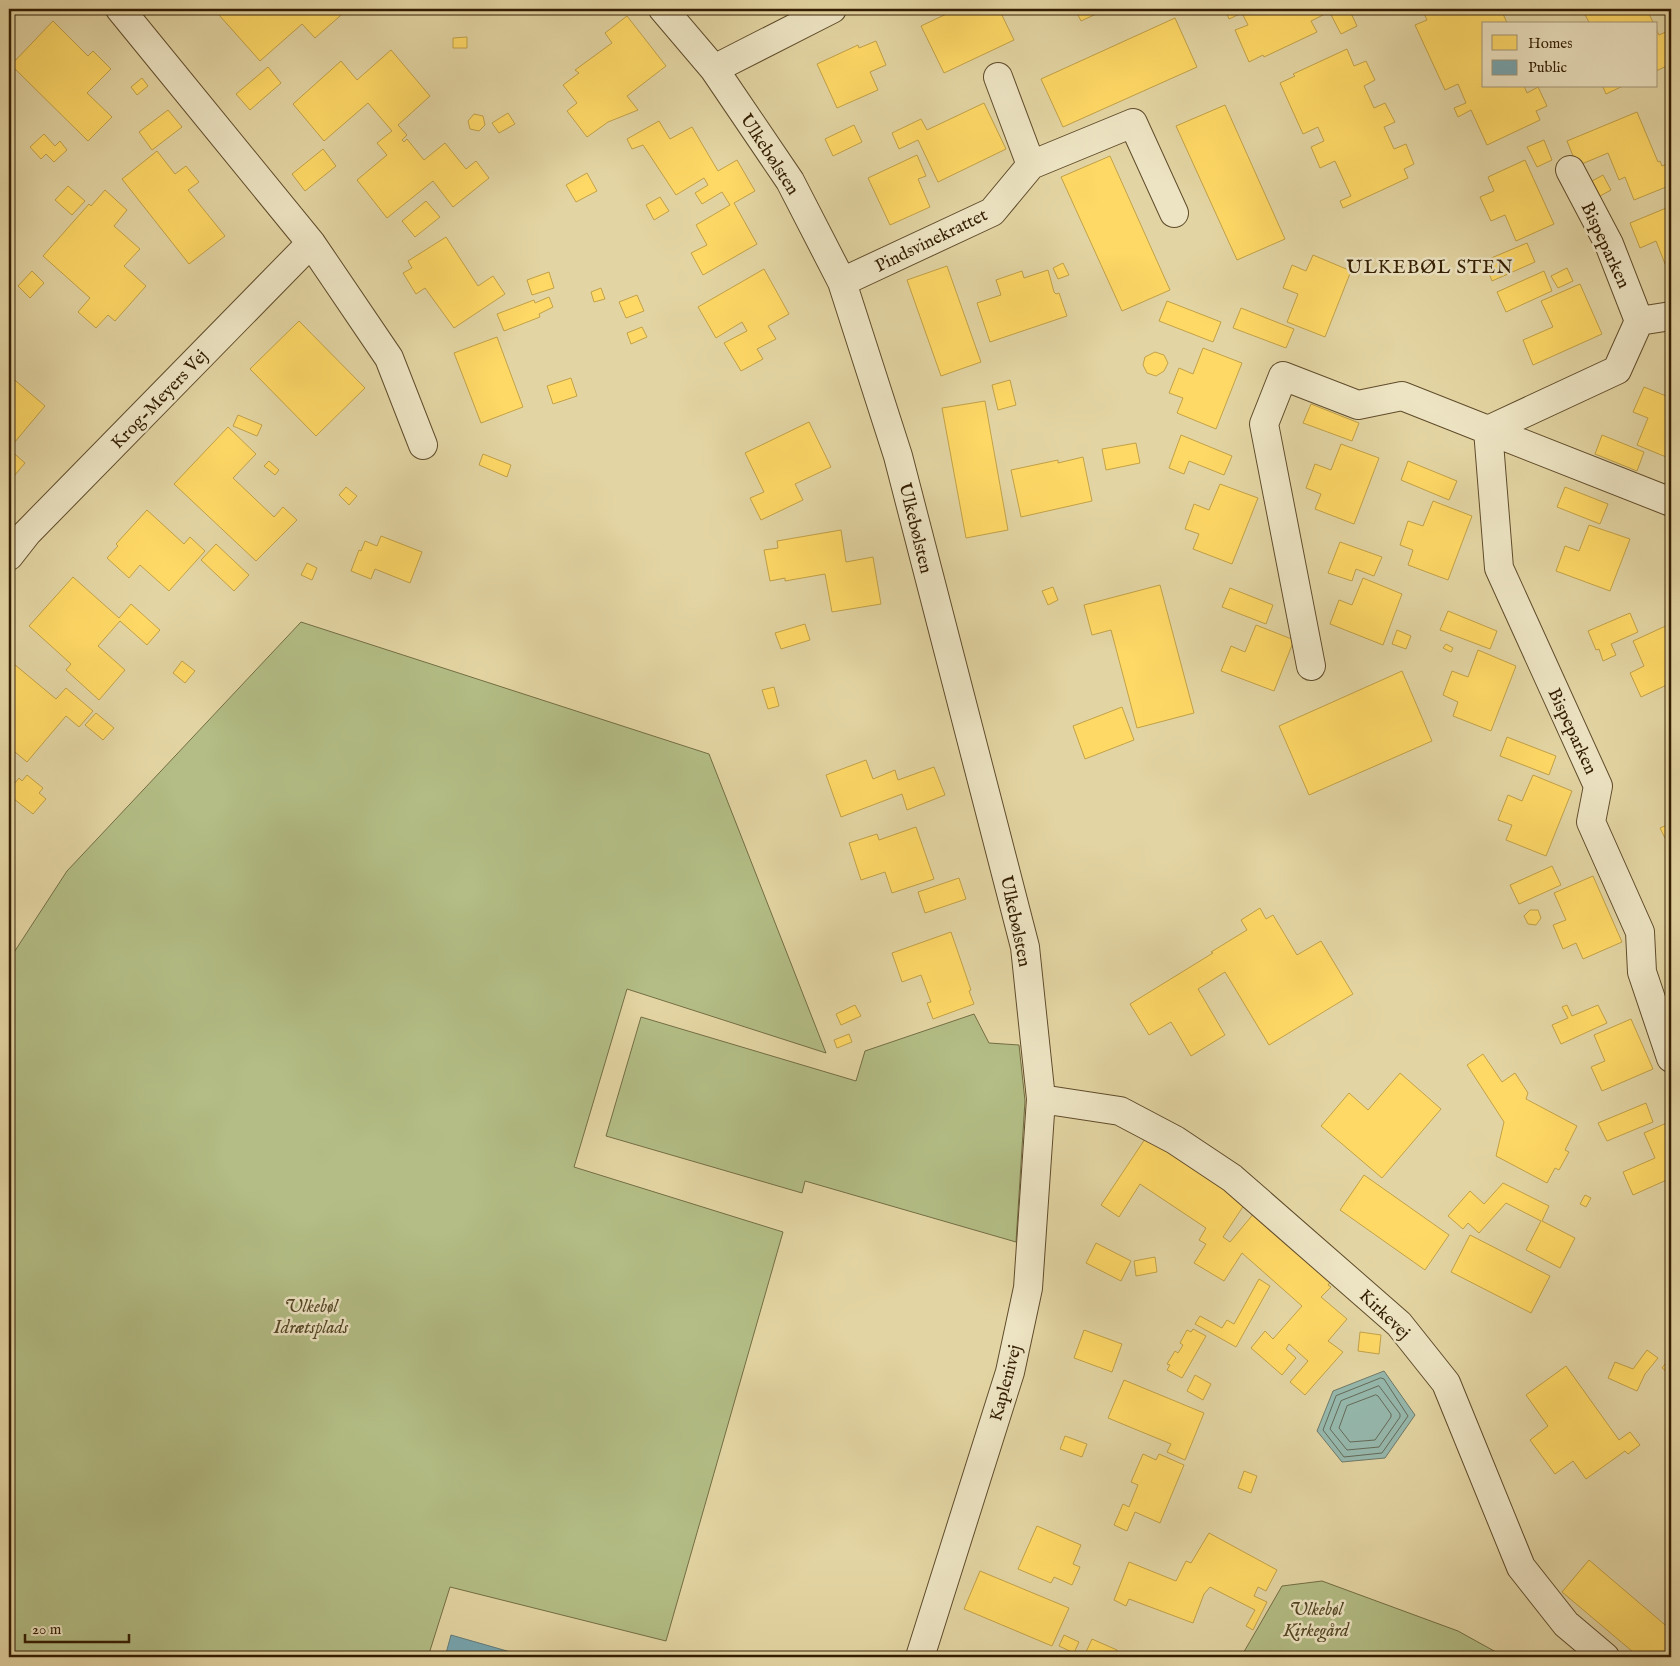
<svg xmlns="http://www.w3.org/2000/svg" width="1680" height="1666" viewBox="0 0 1680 1666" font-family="'IM FELL English',serif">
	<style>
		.green { fill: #b3bd85; stroke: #746e44 }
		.water { fill: #96b8ad; stroke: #6f7a69 }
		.homes { fill: #ffd966; stroke: #c2a148 }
		.public { fill: #76a5af; stroke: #627c7b }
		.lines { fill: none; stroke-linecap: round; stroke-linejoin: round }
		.shore { stroke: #656b58; stroke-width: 1 }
		.street-casing { stroke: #604c2b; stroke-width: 30 }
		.street { stroke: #ede4c3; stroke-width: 28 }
		.labels { text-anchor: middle; stroke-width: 5; stroke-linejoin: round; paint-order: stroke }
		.street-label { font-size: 18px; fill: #341e03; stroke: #ede4c3 }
		.park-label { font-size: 18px; font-style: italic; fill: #544624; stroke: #ede4c3 }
		.neighbourhood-label { font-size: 19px; letter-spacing: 1px; fill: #341e03; stroke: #ede4c3 }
	</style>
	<rect width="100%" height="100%" fill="#e3d5a3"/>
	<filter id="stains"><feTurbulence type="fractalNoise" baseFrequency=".004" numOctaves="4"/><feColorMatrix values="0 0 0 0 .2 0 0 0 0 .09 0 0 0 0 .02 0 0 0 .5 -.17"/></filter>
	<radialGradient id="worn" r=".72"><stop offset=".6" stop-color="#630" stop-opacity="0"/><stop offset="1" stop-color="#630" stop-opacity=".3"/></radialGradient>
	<path class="green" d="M 301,622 L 709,754 L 826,1053 L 627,989 L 574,1167 L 783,1232 L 666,1641 L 450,1587 L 428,1657 L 9,1657 L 9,960 L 67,871 Z
		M 974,1014 L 989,1043 L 1019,1045 L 1025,1101 L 1016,1242 L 805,1181 L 802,1193 L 606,1136 L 641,1017 L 856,1081 L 865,1051 Z
		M 1322,1581 L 1458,1631 L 1505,1657 L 1241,1657 L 1282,1586 Z"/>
	<path class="water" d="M 1384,1371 L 1415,1415 L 1385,1458 L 1342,1462 L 1317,1431 L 1333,1391 Z"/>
	<path class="homes" d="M 227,9 L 348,9 L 315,38 L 302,24 L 260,61 L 219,15 Z
		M 957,9 L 999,9 L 1014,40 L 944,73 L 921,26 Z
		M 1075,9 L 1107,9 L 1081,21 Z
		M 1225,9 L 1320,9 L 1323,15 L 1311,21 L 1317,32 L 1264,57 L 1263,55 L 1249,62 L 1235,30 L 1248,25 L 1242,13 L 1229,19 Z
		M 1328,9 L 1349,9 L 1357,26 L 1341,34 Z
		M 1422,9 L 1501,9 L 1507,23 L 1484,24 L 1484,86 L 1524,86 L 1527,93 L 1538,87 L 1547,106 L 1536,111 L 1540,120 L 1487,145 L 1471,110 L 1458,117 L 1454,108 L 1466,103 L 1458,84 L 1445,90 L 1415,25 L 1427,20 Z
		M 1582,9 L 1659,9 L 1649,14 L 1654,24 L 1590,24 Z
		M 627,16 L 666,66 L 627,96 L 638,110 L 608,122 L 587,137 L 567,111 L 577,103 L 563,85 L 579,73 L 575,70 L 612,43 L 605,33 Z
		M 1175,18 L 1197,67 L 1063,127 L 1041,79 Z
		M 53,21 L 88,56 L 93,51 L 111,69 L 87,93 L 112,117 L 88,141 L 11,65 Z
		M 1656,29 L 1659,35 L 1670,30 L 1671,32 L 1671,53 L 1668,55 L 1671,64 L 1656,71 Z
		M 467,37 L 467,48 L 453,48 L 453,38 Z
		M 876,41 L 886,65 L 870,72 L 878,90 L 837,108 L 817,64 L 858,45 L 859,48 Z
		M 1347,49 L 1354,66 L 1366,61 L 1375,80 L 1364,86 L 1374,108 L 1385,103 L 1395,122 L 1384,127 L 1394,149 L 1406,144 L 1414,164 L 1404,169 L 1408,178 L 1343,208 L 1340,201 L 1351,196 L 1335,161 L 1320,168 L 1311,147 L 1324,141 L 1318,127 L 1303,134 L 1280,83 L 1295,76 L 1293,74 Z
		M 391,50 L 430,96 L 398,125 L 407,135 L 402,140 L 404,142 L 407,139 L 424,160 L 445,143 L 466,169 L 476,161 L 489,178 L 453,207 L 433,181 L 387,218 L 357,180 L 387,155 L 377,143 L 392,131 L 368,103 L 324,141 L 293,104 L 341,61 L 357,80 Z
		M 268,67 L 281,83 L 250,110 L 236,94 Z
		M 142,78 L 148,86 L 137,95 L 131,87 Z
		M 1605,86 L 1623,86 L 1606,94 L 1603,87 Z
		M 984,103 L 1006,149 L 938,182 L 918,140 L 899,149 L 892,133 L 921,119 L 927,130 Z
		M 1225,105 L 1285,239 L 1237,260 L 1176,126 Z
		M 168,110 L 182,127 L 152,150 L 139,132 Z
		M 1637,112 L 1658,162 L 1660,161 L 1662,166 L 1671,162 L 1671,185 L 1634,200 L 1625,177 L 1619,180 L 1608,153 L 1577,166 L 1567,141 Z
		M 508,113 L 515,124 L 499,133 L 492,123 Z
		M 474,114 L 483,116 L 485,125 L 479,131 L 470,129 L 468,121 Z
		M 659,121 L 670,139 L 692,127 L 718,171 L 737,160 L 755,191 L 734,203 L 757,244 L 703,275 L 691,253 L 707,245 L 696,225 L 730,205 L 722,192 L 702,204 L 695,193 L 708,185 L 704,178 L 676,195 L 643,145 L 632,149 L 627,139 Z
		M 854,125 L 862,142 L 833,156 L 825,139 Z
		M 44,134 L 55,146 L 60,141 L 67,150 L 54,162 L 46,154 L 41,159 L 30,147 Z
		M 1544,140 L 1552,160 L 1537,167 L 1527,147 Z
		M 323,149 L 336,166 L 305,191 L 292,174 Z
		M 157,151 L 175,174 L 186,166 L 199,182 L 188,190 L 225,236 L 189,264 L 122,179 Z
		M 917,155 L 926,176 L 918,179 L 930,207 L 890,225 L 868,178 Z
		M 1110,156 L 1170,290 L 1122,311 L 1061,177 Z
		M 1525,160 L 1554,224 L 1516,241 L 1505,215 L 1491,221 L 1480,197 L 1494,191 L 1488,177 Z
		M 587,173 L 597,191 L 576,202 L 566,185 Z
		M 1603,175 L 1611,190 L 1600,196 L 1592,181 Z
		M 68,186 L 85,201 L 72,215 L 55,200 Z
		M 105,190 L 127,210 L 114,226 L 140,249 L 124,266 L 146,286 L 115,321 L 108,315 L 96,328 L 78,312 L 90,298 L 43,256 L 89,204 L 91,206 Z
		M 660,197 L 669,211 L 654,220 L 646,205 Z
		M 426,201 L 440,217 L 415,237 L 402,221 Z
		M 1671,206 L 1671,279 L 1656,241 L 1640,248 L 1630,223 Z
		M 446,237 L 478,286 L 493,276 L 505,294 L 454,328 L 425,288 L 416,294 L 403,273 L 412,268 L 408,261 Z
		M 1527,243 L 1535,262 L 1492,281 L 1484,261 Z
		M 1313,255 L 1351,271 L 1325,337 L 1287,322 L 1298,294 L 1283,288 L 1292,265 L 1306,271 Z
		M 1063,263 L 1069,275 L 1058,279 L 1053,268 Z
		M 947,266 L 981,362 L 941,376 L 907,280 Z
		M 1567,268 L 1573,281 L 1558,288 L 1551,276 Z
		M 764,269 L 789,314 L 768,326 L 776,339 L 757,349 L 763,359 L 741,371 L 724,343 L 747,331 L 742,322 L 716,338 L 698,307 Z
		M 1048,270 L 1054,292 L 1056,294 L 1059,293 L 1067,316 L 990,342 L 977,303 L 1001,295 L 996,280 L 1022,271 L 1024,278 Z
		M 32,271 L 44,283 L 30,298 L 18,286 Z
		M 1544,271 L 1552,291 L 1506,312 L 1497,292 Z
		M 549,272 L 554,288 L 532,295 L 527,280 Z
		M 1580,284 L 1602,334 L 1533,365 L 1523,340 L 1553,327 L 1541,301 Z
		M 601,288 L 605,299 L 594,302 L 591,292 Z
		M 637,295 L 644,311 L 626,318 L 619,302 Z
		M 549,297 L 553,307 L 539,314 L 540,317 L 504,331 L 497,314 L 534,300 L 535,303 Z
		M 1167,301 L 1221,322 L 1213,342 L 1159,321 Z
		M 1241,308 L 1294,329 L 1286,348 L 1233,328 Z
		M 299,321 L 365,388 L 316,436 L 250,369 Z
		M 642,327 L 647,337 L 631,344 L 627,333 Z
		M 497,337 L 523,407 L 481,423 L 454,353 Z
		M 1203,348 L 1242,363 L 1216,429 L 1177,413 L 1183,398 L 1169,393 L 1179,368 L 1193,374 Z
		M 1155,352 L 1164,355 L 1168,363 L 1164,371 L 1156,376 L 1147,373 L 1143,365 L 1145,357 Z
		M 9,375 L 45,406 L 9,449 L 25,463 L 9,482 Z
		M 571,378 L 577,396 L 553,404 L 547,386 Z
		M 1010,380 L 1016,405 L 998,410 L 992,385 Z
		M 1644,387 L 1671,398 L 1671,459 L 1637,445 L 1648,418 L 1633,412 Z
		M 985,401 L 1008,530 L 966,538 L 942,408 Z
		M 1311,404 L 1359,423 L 1352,441 L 1303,423 Z
		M 238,415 L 262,425 L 257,436 L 233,426 Z
		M 809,422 L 831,467 L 795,484 L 803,500 L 761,520 L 750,498 L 764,492 L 745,453 Z
		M 228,427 L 256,454 L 233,478 L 274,517 L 283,507 L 297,520 L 256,561 L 174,484 Z
		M 1181,435 L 1232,456 L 1224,475 L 1189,461 L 1184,474 L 1169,468 Z
		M 1602,435 L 1644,452 L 1637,471 L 1595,454 Z
		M 1136,443 L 1140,463 L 1106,470 L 1102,449 Z
		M 1341,444 L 1379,458 L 1354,524 L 1315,509 L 1321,494 L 1306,488 L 1315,464 L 1331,470 Z
		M 483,454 L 511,465 L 507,477 L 479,465 Z
		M 1083,457 L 1092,501 L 1021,517 L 1011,470 L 1058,460 L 1058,463 Z
		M 269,461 L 279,470 L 275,475 L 264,466 Z
		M 1408,461 L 1457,481 L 1449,500 L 1401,480 Z
		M 1220,484 L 1258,498 L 1232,564 L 1193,549 L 1199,534 L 1185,529 L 1194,504 L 1209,510 Z
		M 346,487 L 357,496 L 349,505 L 339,495 Z
		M 1565,487 L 1608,504 L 1600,524 L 1557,507 Z
		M 1433,501 L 1472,516 L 1448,580 L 1408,565 L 1413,550 L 1400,545 L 1408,521 L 1423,526 Z
		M 147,510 L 184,544 L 190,537 L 205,551 L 169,591 L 140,565 L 129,578 L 107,558 L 118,546 L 116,544 Z
		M 1589,525 L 1630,539 L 1610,591 L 1556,571 L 1565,546 L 1579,551 Z
		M 841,530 L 846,562 L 873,557 L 881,604 L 832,612 L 825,574 L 785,581 L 785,578 L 770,581 L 764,550 L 778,548 L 777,541 Z
		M 381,536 L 422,552 L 410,583 L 375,569 L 371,579 L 351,571 L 359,550 L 361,551 L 365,541 L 377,546 Z
		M 1340,542 L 1382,557 L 1374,576 L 1356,569 L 1352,581 L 1328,573 Z
		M 216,544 L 249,575 L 234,591 L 201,560 Z
		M 307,563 L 317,568 L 312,580 L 301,575 Z
		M 73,577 L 119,618 L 131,604 L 160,630 L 147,645 L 120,621 L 98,646 L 125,670 L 99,700 L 66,670 L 71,664 L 29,626 Z
		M 1363,578 L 1402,594 L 1383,645 L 1330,624 L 1339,600 L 1352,605 Z
		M 1160,585 L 1194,713 L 1137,728 L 1111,630 L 1092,635 L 1084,605 Z
		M 1053,587 L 1058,600 L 1048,605 L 1042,591 Z
		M 1230,588 L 1273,605 L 1266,624 L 1222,607 Z
		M 1448,611 L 1497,631 L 1490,649 L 1440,630 Z
		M 1630,613 L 1638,632 L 1611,644 L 1616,655 L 1603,661 L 1599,649 L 1596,650 L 1588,631 Z
		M 805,624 L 810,640 L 781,649 L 775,633 Z
		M 1670,624 L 1671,683 L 1641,697 L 1630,673 L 1644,666 L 1633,641 Z
		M 1256,625 L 1294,640 L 1274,691 L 1221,671 L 1231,646 L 1245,652 Z
		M 1397,630 L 1411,636 L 1406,649 L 1392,644 Z
		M 1446,644 L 1453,648 L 1451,652 L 1443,648 Z
		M 1478,650 L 1516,666 L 1491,731 L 1453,716 L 1458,702 L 1443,695 L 1452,671 L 1468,677 Z
		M 182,661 L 195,671 L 185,683 L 173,673 Z
		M 14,664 L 56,699 L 66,688 L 93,711 L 79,727 L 66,716 L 27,762 L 9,747 L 9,669 Z
		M 1402,671 L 1432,741 L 1309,795 L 1279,726 Z
		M 774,687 L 779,706 L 768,709 L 762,690 Z
		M 1671,702 L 1671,714 L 1667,704 Z
		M 1122,707 L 1134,740 L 1085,759 L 1073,726 Z
		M 96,713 L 114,728 L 103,740 L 85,725 Z
		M 1507,737 L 1556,756 L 1549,775 L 1500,756 Z
		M 866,760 L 873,779 L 895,770 L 898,780 L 934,767 L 945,795 L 907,810 L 902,794 L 841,817 L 826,775 Z
		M 27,775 L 43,788 L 39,793 L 46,799 L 33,814 L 14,799 L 9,806 L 9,787 L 11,788 L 19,778 L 22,781 Z
		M 1533,775 L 1572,791 L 1546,856 L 1506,840 L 1512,825 L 1498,820 L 1508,795 L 1522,801 Z
		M 1671,823 L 1671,845 L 1669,846 L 1660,828 Z
		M 916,827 L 934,879 L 892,893 L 885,872 L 861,880 L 849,843 L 877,834 L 879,840 Z
		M 1552,866 L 1561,885 L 1519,904 L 1510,885 Z
		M 1593,876 L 1622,942 L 1583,959 L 1576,943 L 1563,949 L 1553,925 L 1566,920 L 1554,893 Z
		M 959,878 L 966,899 L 925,913 L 918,892 Z
		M 1260,908 L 1266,919 L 1273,915 L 1297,955 L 1321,941 L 1353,994 L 1269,1045 L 1225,972 L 1198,989 L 1225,1035 L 1191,1056 L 1171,1022 L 1149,1035 L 1130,1004 L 1213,953 L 1211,952 L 1247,930 L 1241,920 Z
		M 1530,910 L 1538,910 L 1541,918 L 1536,925 L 1528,924 L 1524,916 Z
		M 951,932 L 971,990 L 969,991 L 974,1004 L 933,1019 L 927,1003 L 931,1002 L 921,975 L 902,982 L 892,953 Z
		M 855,1005 L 861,1016 L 841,1025 L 836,1014 Z
		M 1567,1005 L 1572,1016 L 1598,1005 L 1607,1023 L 1561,1044 L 1552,1025 L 1568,1018 L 1562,1007 Z
		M 1631,1019 L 1653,1069 L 1602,1091 L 1591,1067 L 1605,1061 L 1594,1035 Z
		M 849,1034 L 852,1042 L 837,1048 L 834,1040 Z
		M 1483,1054 L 1502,1082 L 1515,1073 L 1528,1093 L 1526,1099 L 1577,1126 L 1565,1150 L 1569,1152 L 1559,1170 L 1555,1168 L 1547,1183 L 1496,1156 L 1504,1122 L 1467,1065 Z
		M 1400,1073 L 1441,1109 L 1382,1178 L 1321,1126 L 1349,1093 L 1368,1110 Z
		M 1646,1103 L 1653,1122 L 1607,1141 L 1598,1123 Z
		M 1671,1121 L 1671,1178 L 1633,1195 L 1623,1172 L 1655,1158 L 1644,1133 Z
		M 1147,1136 L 1246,1202 L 1223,1237 L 1230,1242 L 1255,1212 L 1333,1279 L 1328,1285 L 1331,1287 L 1321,1297 L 1347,1319 L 1328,1341 L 1343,1352 L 1305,1395 L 1290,1382 L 1308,1361 L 1289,1344 L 1286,1349 L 1296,1358 L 1282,1375 L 1251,1348 L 1265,1331 L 1273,1339 L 1302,1306 L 1242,1253 L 1224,1281 L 1194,1263 L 1206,1244 L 1199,1240 L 1206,1228 L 1140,1184 L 1119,1217 L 1101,1205 Z
		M 1364,1175 L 1449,1235 L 1425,1270 L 1340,1210 Z
		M 1503,1183 L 1549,1206 L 1542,1221 L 1575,1238 L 1560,1268 L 1526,1250 L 1541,1221 L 1506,1203 L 1479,1233 L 1468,1223 L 1463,1229 L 1448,1216 L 1470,1191 L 1484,1204 Z
		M 1585,1195 L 1591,1198 L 1586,1207 L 1580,1204 Z
		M 1470,1235 L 1550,1276 L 1531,1313 L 1451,1272 Z
		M 1096,1243 L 1131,1261 L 1121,1281 L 1086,1263 Z
		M 1155,1257 L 1157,1272 L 1136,1276 L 1134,1261 Z
		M 1671,1273 L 1671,1287 L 1665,1284 Z
		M 1259,1279 L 1270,1286 L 1236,1347 L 1195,1324 L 1200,1316 L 1222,1328 L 1227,1320 L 1234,1324 Z
		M 1193,1329 L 1206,1336 L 1182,1378 L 1167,1370 L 1170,1365 L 1167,1364 L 1175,1351 L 1178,1353 L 1183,1345 L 1180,1343 L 1187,1330 L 1191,1332 Z
		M 1084,1330 L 1122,1344 L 1112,1372 L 1074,1358 Z
		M 1360,1332 L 1381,1335 L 1379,1354 L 1358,1351 Z
		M 1647,1350 L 1658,1358 L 1645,1374 L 1637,1391 L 1608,1378 L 1615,1362 L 1633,1369 Z
		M 1671,1356 L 1671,1375 L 1662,1368 Z
		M 1566,1366 L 1619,1440 L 1630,1432 L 1640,1445 L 1628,1454 L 1625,1451 L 1586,1479 L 1573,1461 L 1555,1474 L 1530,1440 L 1548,1426 L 1526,1395 Z
		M 1195,1375 L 1211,1384 L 1203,1400 L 1187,1391 Z
		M 1124,1380 L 1204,1413 L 1185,1460 L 1167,1452 L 1171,1444 L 1108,1418 Z
		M 1065,1436 L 1087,1444 L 1082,1457 L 1060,1449 Z
		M 1143,1454 L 1156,1460 L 1159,1454 L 1184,1465 L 1160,1523 L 1135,1512 L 1127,1531 L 1114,1525 L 1123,1504 L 1129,1507 L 1138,1485 L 1131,1482 Z
		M 1244,1471 L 1257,1476 L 1251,1493 L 1238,1488 Z
		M 1037,1526 L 1081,1545 L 1073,1564 L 1080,1567 L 1072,1585 L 1054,1577 L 1051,1583 L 1018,1569 Z
		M 1209,1533 L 1277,1570 L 1266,1591 L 1258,1587 L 1254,1596 L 1267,1602 L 1253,1630 L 1246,1626 L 1255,1610 L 1210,1587 L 1204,1594 L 1193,1623 L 1129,1599 L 1126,1606 L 1114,1600 L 1129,1562 L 1176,1581 L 1186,1561 L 1191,1563 Z
		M 1589,1560 L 1671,1630 L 1671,1655 L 1669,1657 L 1639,1657 L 1562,1592 Z
		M 980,1571 L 1069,1608 L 1052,1646 L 964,1609 Z
		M 1064,1635 L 1079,1642 L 1074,1653 L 1059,1646 Z
		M 1092,1639 L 1117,1650 L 1114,1657 L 1097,1657 L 1086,1652 Z"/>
	<path class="public" d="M 451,1635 L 528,1657 L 445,1657 Z"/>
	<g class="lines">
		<path class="shore" d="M 1381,1378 L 1384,1379 L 1408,1416 L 1382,1453 L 1344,1457 L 1323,1430 L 1336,1396 Z
			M 1379,1386 L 1400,1414 L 1400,1417 L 1379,1447 L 1347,1450 L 1330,1429 L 1341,1401 Z
			M 1376,1395 L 1378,1396 L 1391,1414 L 1391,1417 L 1375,1440 L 1350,1442 L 1339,1428 L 1347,1406 Z"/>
		<g class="street-casing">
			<path id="street" d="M 120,9 L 311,243 L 389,358 L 423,445
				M 663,9 L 714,69 L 790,181 L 842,282 L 898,456 L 1025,947 L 1041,1099 L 1028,1288 L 1010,1372 L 920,1657
				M 714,69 L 832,9
				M 998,77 L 1031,165
				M 1570,170 L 1609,244 L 1639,321
				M 842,282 L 992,212 L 1031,165 L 1133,123 L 1174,213
				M 1671,502 L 1488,430 L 1499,568 L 1598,786 L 1591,822 L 1640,932 L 1642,972 L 1671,1058
				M 9,556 L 27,533 L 311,243
				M 1311,666 L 1264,424 L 1283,376 L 1358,405 L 1402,396 L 1488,430 L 1617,370 L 1639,321 L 1671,316
				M 1041,1099 L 1120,1111 L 1175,1140 L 1232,1178 L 1399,1324 L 1446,1383 L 1521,1567 L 1566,1624 L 1605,1657"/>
		</g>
		<use href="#street" class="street"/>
	</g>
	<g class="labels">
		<g class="street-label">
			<text transform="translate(770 154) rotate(57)" y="6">Ulkebølsten</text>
			<text transform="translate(931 240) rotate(-26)" y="6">Pindsvinekrattet</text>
			<text transform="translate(1606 245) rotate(65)" y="6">Bispeparken</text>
			<text transform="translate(159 399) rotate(-46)" y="6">Krog-Meyers Vej</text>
			<text transform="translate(916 528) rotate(76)" y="6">Ulkebølsten</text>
			<text transform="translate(1573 731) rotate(65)" y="6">Bispeparken</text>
			<text transform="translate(1016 921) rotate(78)" y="6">Ulkebølsten</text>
			<text transform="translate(1385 1314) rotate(44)" y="6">Kirkevej</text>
			<text transform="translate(1005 1383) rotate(-75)" y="6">Kaplenivej</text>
		</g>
		<g class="park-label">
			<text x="311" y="1312">Ulkebøl<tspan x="311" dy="21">Idrætsplads</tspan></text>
			<text x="1316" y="1615">Ulkebøl<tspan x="1316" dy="21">Kirkegård</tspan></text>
		</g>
		<g class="neighbourhood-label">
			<text x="1430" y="273">ULKEBØL STEN</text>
		</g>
	</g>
	<rect width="1680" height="1666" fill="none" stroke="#e3d5a3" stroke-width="30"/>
	<rect x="10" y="10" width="1660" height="1646" fill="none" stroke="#341e03" stroke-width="2.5"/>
	<rect x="15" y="15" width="1650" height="1636" fill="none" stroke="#341e03"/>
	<rect x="1482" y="22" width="175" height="65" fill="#ede4c3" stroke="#a39576"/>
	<rect x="1492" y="35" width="25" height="15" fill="#ffd966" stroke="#a39576"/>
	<text x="1528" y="48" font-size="15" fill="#341e03">Homes</text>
	<rect x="1492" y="60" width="25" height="15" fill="#76a5af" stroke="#a39576"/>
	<text x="1528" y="72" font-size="15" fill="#341e03">Public</text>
	<path d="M25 1634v8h104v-8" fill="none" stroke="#341e03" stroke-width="2.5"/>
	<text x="32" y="1634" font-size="15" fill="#341e03" stroke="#ede4c3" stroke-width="4" paint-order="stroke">20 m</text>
	<rect width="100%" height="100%" filter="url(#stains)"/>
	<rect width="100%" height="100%" fill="url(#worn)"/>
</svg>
